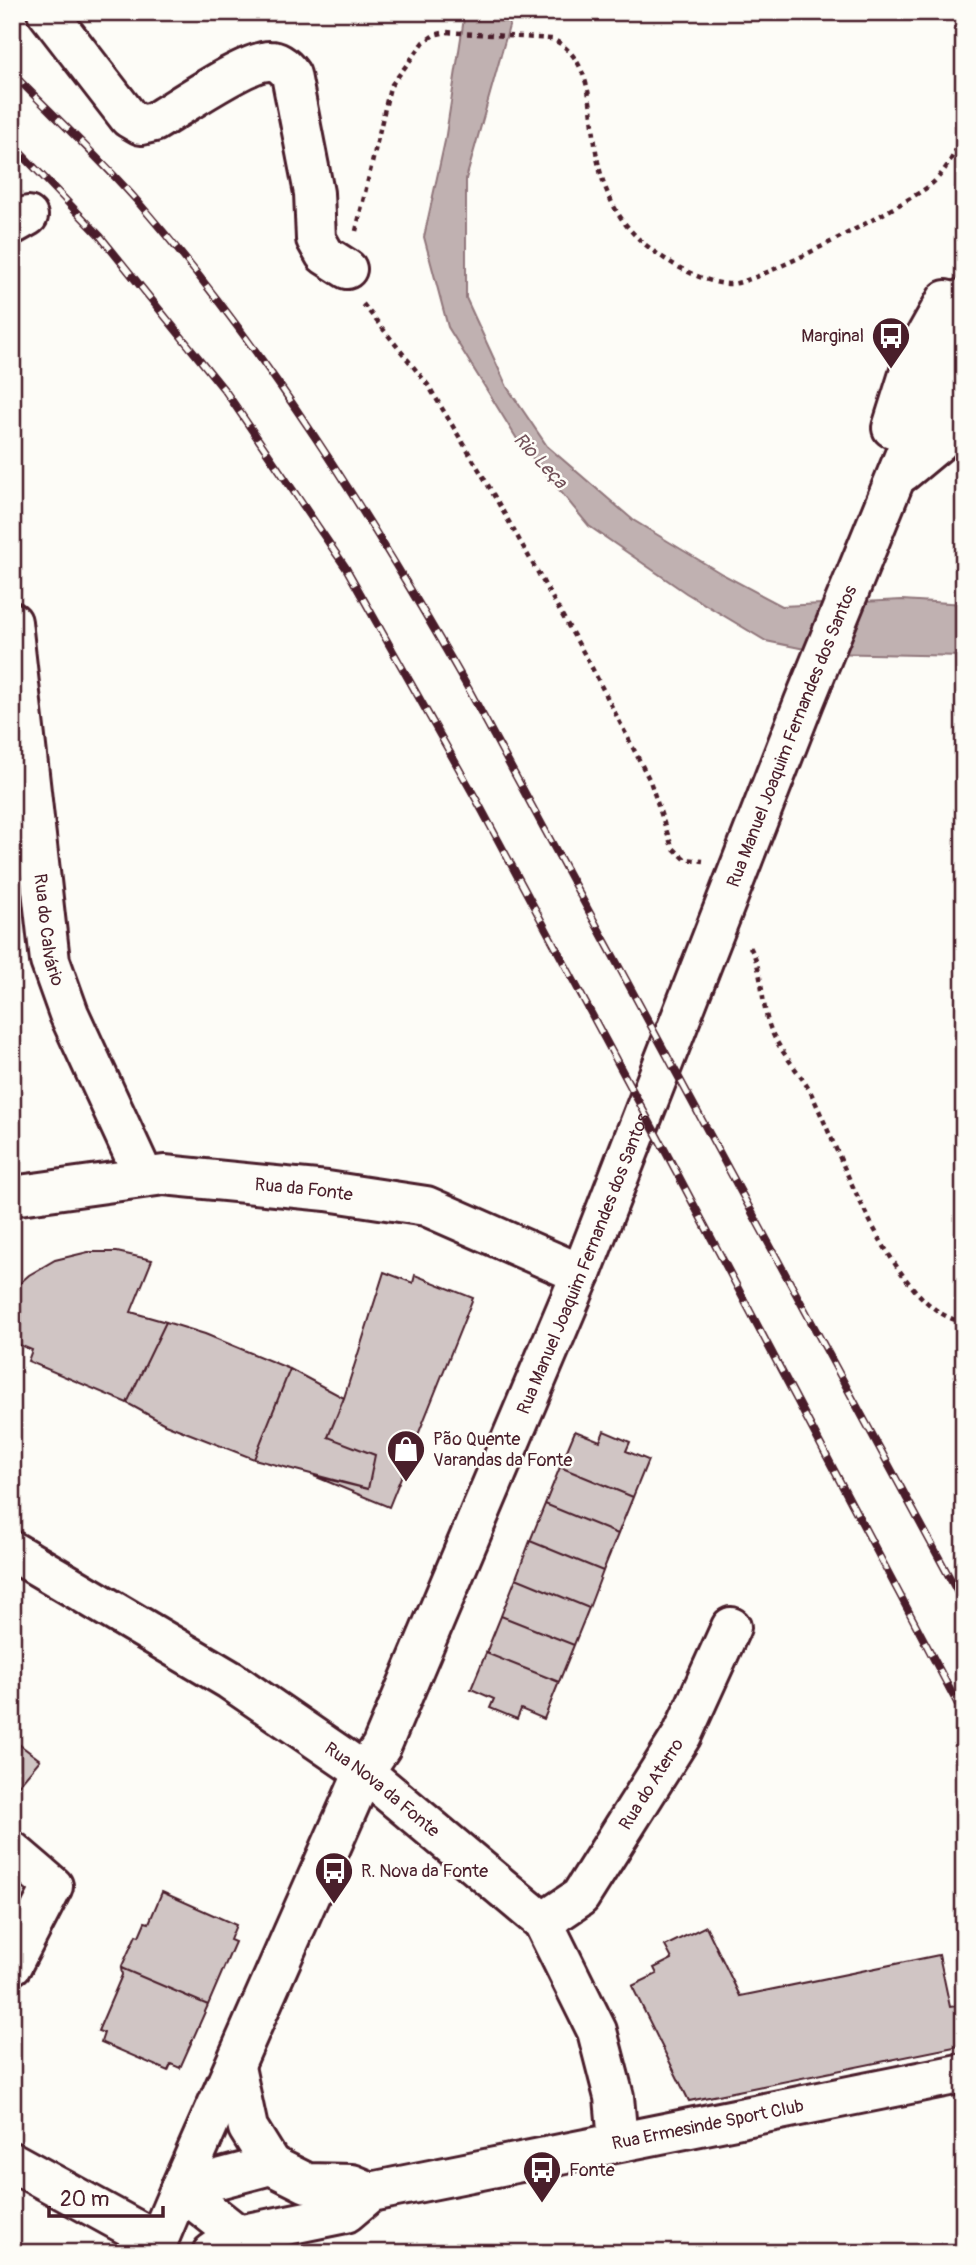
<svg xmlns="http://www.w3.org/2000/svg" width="976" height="2265" viewBox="0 0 976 2265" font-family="Pangolin,sans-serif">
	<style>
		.water { fill: #c0b1b1; stroke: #91777b; stroke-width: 2 }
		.building { fill: #d0c5c4; stroke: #4a1f2b; stroke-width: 2 }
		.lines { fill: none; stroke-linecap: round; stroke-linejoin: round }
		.minor-casing { stroke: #4a1f2b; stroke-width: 44 }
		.major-casing { stroke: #4a1f2b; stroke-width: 44 }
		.path { stroke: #4a1f2b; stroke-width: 4.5; stroke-dasharray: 5 5; stroke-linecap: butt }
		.minor { stroke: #fdfcf7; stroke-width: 38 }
		.major { stroke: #fdfcf7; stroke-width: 38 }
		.rail-casing { stroke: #4a1f2b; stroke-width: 8 }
		.rail { stroke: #fdfcf7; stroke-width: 5; stroke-dasharray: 16; stroke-linecap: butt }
		.labels { text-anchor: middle; stroke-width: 5; stroke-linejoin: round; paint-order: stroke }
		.poi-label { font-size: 18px; fill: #4a1f2b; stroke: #fdfcf7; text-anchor: start }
		.street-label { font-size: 18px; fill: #4a1f2b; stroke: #fdfcf7 }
		.water-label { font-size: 19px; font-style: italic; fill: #73525a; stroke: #fdfcf7 }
	</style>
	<rect width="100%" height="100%" fill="#fdfcf7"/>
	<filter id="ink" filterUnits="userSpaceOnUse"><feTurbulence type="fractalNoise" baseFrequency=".0143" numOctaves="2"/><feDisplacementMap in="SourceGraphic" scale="14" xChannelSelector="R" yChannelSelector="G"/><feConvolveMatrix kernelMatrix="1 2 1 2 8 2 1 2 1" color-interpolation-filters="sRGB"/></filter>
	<g filter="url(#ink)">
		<path class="water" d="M 465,12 L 513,12 L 466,179 L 466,298 L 507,387 L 547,446 L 633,520 L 722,574 L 782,606 L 902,600 L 964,604 L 964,656 L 824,653 L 766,641 L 686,593 L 589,526 L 517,439 L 448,327 L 424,237 L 445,141 Z"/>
		<path class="building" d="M 88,1252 L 117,1252 L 152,1260 L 131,1312 L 166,1322 L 127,1403 L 28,1361 L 32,1350 L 12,1342 L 12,1290 L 29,1275 L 55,1260 Z
			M 384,1272 L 413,1283 L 415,1275 L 473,1298 L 389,1507 L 314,1476 L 368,1489 L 375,1455 L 328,1437 L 344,1398 Z
			M 166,1322 L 205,1334 L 290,1369 L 254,1459 L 165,1424 L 127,1403 Z
			M 290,1369 L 344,1398 L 328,1437 L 375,1455 L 368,1489 L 254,1459 Z
			M 575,1431 L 600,1441 L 604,1431 L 630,1442 L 626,1451 L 648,1460 L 633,1497 L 560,1467 Z
			M 560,1467 L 633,1497 L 618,1534 L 545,1504 Z
			M 545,1504 L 618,1534 L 603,1571 L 530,1541 Z
			M 530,1541 L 603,1571 L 589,1608 L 516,1578 Z
			M 516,1578 L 589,1608 L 574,1645 L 501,1616 Z
			M 501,1616 L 574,1645 L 559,1682 L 486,1653 Z
			M 486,1653 L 559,1682 L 544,1719 L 521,1709 L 517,1719 L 490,1708 L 494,1699 L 471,1689 Z
			M 12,1739 L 40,1760 L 12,1793 Z
			M 162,1892 L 236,1925 L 230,1940 L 235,1942 L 208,2005 L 121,1968 L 136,1935 L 139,1936 L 145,1922 L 149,1923 Z
			M 706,1926 L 740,1996 L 939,1955 L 950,2007 L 964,2005 L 964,2045 L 689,2101 L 632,1986 L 657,1974 L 654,1968 L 672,1959 L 665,1946 Z
			M 121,1968 L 208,2005 L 180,2068 L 171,2064 L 168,2071 L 101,2042 L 104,2033 L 98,2031 L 122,1975 Z"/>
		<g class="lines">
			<g class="minor-casing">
				<g id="minor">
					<path d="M 47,12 L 129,118 L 141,125 L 154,122 C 177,109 247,60 270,61 C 279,61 286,68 291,75 L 314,193 L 316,239 L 325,255 L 347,269"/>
					<path d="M 12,225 L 28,216"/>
					<path d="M 892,428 L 915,355 L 946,300"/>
					<path d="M 903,472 L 939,442 L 964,392"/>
					<path id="s1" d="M 12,622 L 50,961 L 69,1014 L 144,1177"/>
					<path id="s2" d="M 12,1196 L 164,1175 L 327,1191 L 426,1206 L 581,1274"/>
					<path id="s3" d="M 12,1551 L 230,1680 L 364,1772 L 543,1922 L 597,2031 L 614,2097 L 618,2141"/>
					<path d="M 12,1851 L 53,1886 L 12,1965"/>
					<path id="s4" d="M 543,1922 L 580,1897 L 682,1735 L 731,1627"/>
					<path d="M 235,2067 L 248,2128 L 271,2165"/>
					<path d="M 12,2162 L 158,2242"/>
					<path id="s5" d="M 180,2189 L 364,1772 L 381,1747 L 581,1274 L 804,702 L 941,366 L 964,298"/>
				</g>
			</g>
			<g class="major-casing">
				<g id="major">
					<path d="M 180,2189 L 271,2165 L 307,2183 L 352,2184 L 371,2192"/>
					<path d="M 180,2189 L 238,2235"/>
					<path d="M 153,2253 L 180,2189"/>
					<path id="s6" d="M 212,2253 L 238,2235 L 346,2213 L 371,2192 L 964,2073"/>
				</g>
			</g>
			<path class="path" d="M 356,231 L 390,87 L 424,42 L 434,35 L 446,32 L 552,39 C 597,60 589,122 598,162 C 603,187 615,214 633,233 C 652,254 700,284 730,284 C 755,285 904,205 929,186 C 945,174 955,152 964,134
				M 363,304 L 428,385 L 484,478 L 590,664 L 650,781 L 672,847 L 685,859 L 703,861
				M 750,947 C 764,971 760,1004 771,1030 C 780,1052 799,1071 811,1093 C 840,1152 895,1312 964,1322"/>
			<use href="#minor" class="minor"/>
			<use href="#major" class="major"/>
			<g class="rail-casing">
				<path id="rail" d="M 12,73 C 54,116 99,157 138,202 C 267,351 371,518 468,688 L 964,1604
					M 12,144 L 100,236 L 226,392 L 346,568 L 476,799 L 677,1173 L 964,1716"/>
			</g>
			<use href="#rail" class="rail"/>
		</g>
	</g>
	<defs>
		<g id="bus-pin" transform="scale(2.0125)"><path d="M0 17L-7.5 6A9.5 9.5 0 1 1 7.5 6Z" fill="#4a1f2b" stroke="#fdfcf7"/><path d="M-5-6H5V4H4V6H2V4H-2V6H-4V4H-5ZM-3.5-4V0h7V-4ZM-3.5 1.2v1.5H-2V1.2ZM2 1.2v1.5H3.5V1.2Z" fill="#fff"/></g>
		<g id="shop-pin" transform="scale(2.0125)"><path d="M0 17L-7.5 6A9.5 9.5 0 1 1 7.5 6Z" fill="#4a1f2b" stroke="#fdfcf7"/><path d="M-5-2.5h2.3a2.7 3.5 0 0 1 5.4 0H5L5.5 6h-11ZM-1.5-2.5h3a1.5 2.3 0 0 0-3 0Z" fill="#fff"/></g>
	</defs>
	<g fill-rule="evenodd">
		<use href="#bus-pin" x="891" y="336"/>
		<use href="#shop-pin" x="406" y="1449"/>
		<use href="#bus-pin" x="334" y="1871"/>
		<use href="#bus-pin" x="542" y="2170"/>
	</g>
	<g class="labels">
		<g class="poi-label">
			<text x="864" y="342" text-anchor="end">Marginal</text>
			<text x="433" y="1445">Pão Quente<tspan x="433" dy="21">Varandas da Fonte</tspan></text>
			<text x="361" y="1877">R. Nova da Fonte</text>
			<text x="569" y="2176">Fonte</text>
		</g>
		<g class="street-label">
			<text dy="6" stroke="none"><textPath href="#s5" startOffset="1577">Rua Manuel Joaquim Fernandes dos Santos</textPath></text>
			<text dy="6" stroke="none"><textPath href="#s1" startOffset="310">Rua do Calvário</textPath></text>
			<text dy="6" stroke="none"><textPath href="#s2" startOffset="294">Rua da Fonte</textPath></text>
			<text dy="6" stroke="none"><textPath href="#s5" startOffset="1010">Rua Manuel Joaquim Fernandes dos Santos</textPath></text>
			<text dy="6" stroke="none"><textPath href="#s4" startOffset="178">Rua do Aterro</textPath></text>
			<text dy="6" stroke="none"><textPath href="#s3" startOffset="441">Rua Nova da Fonte</textPath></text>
			<text dy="6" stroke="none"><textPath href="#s6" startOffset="518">Rua Ermesinde Sport Club</textPath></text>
		</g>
		<g class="water-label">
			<text transform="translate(541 460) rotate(47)" y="7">Rio Leça</text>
		</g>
	</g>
	<rect width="976" height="2265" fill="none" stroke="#fdfcf7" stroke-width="42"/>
	<rect x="21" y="21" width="934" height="2223" fill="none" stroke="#4a1f2b" stroke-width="2.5" filter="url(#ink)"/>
	<path d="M49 2206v10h114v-10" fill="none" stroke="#4a1f2b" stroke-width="3.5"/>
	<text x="60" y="2206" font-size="21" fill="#4a1f2b" stroke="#fdfcf7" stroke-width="5" paint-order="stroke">20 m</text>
</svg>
